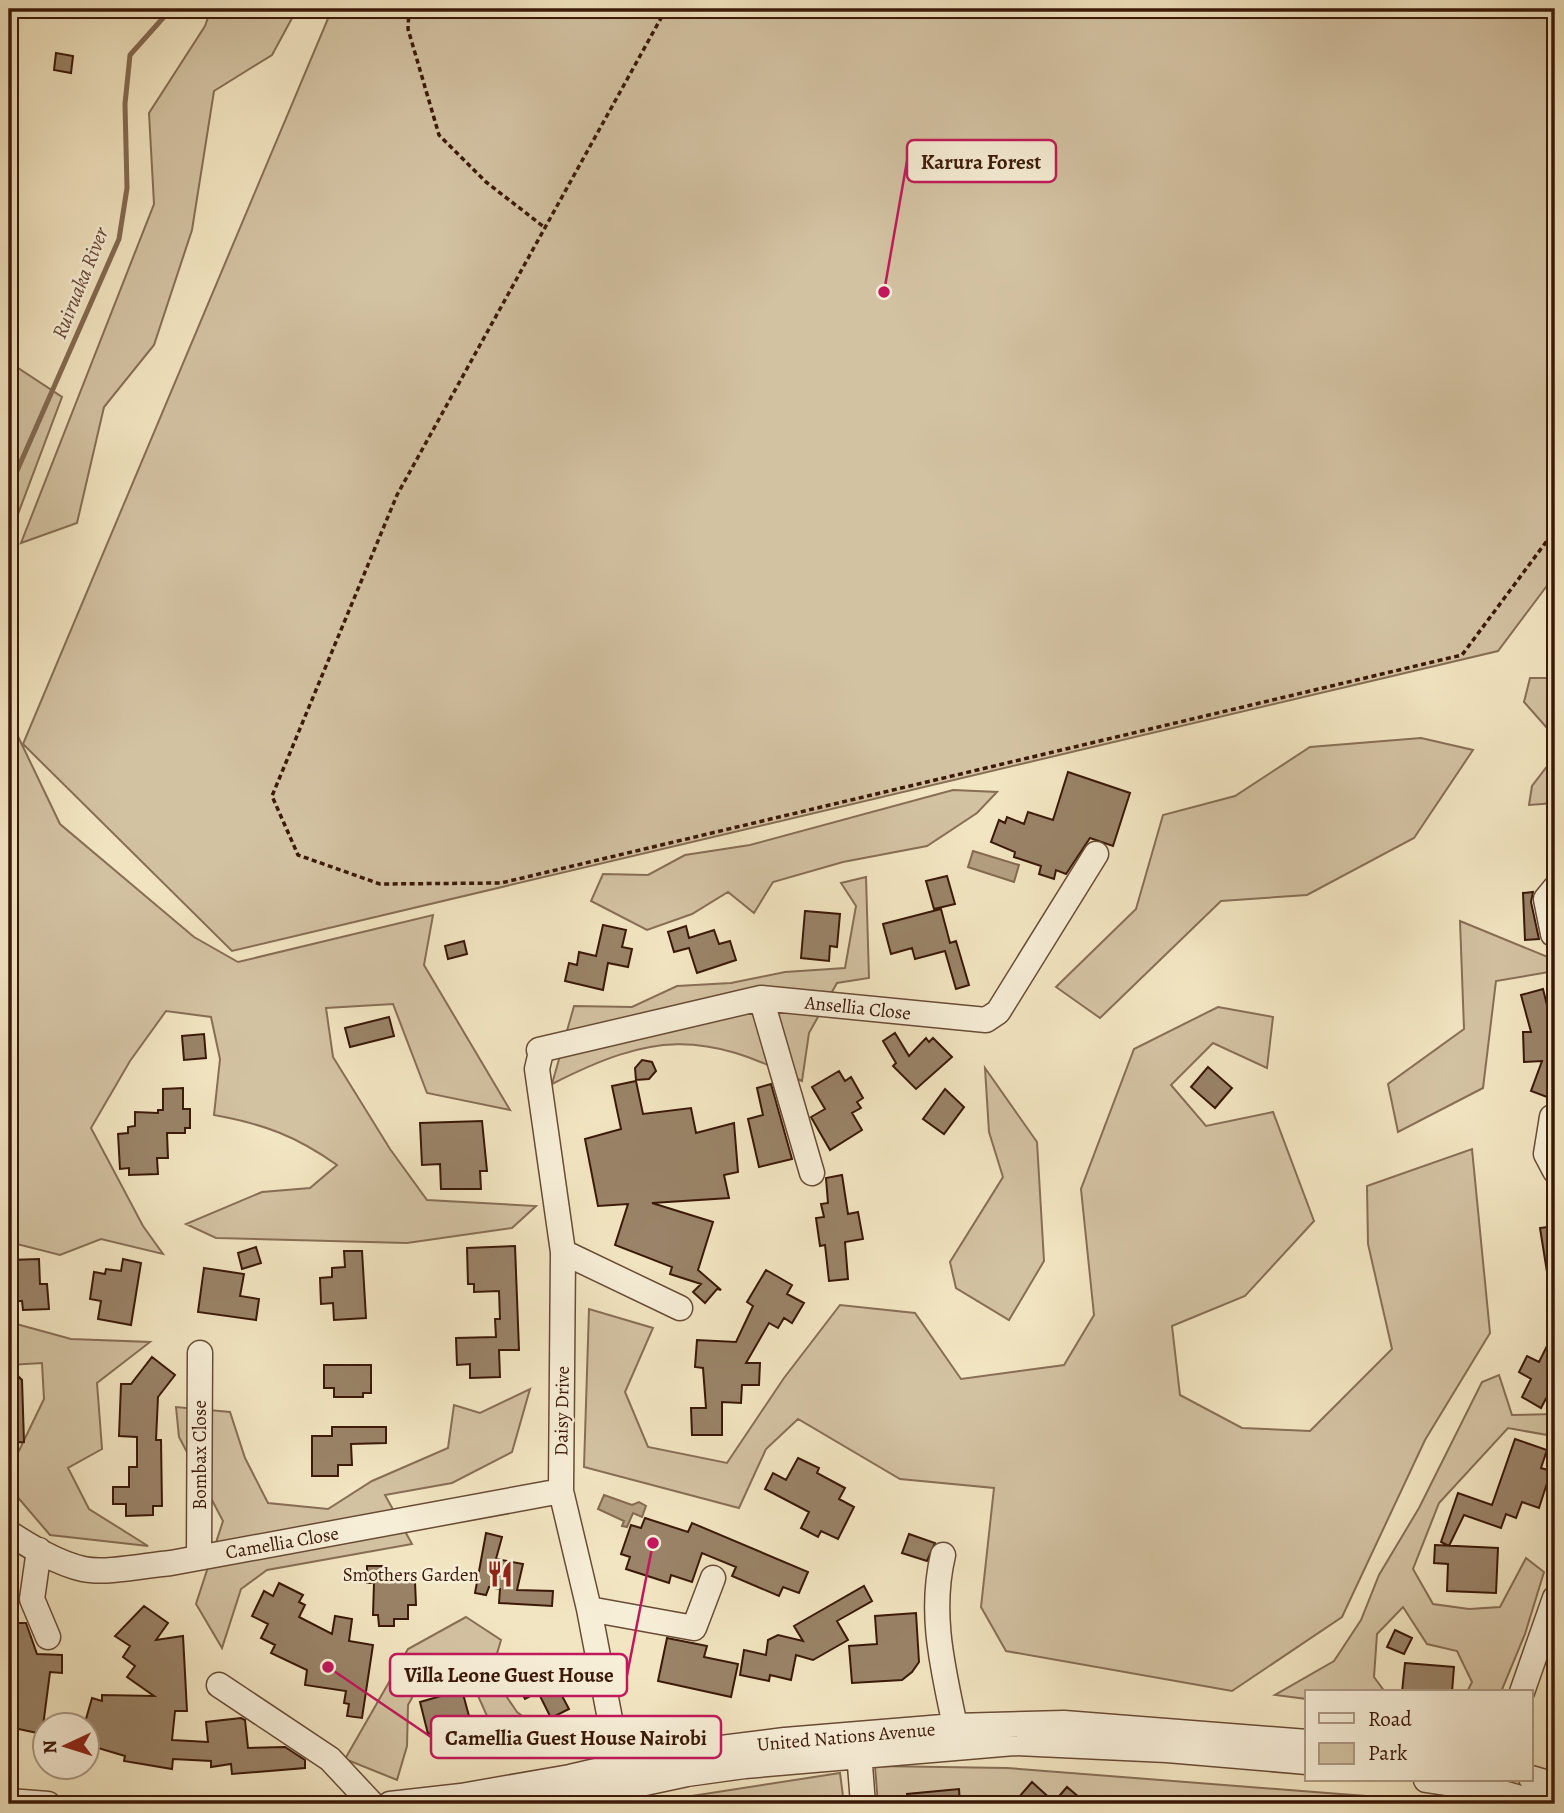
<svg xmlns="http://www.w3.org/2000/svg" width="1564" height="1813" viewBox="0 0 1564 1813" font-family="Alegreya,serif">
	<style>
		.green { fill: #d3c2a2; stroke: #876e55; stroke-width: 2 }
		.water { fill: #b4a082; stroke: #846a51; stroke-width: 2 }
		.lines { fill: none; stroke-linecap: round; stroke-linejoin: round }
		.stream { stroke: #846a51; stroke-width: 5 }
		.building { fill: #9a8368; stroke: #3b1908; stroke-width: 2 }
		.minor-casing { stroke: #694c36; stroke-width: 27 }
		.path { stroke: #3b1908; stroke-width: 3.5; stroke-dasharray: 5 3.5; stroke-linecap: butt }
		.minor { stroke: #f7eed7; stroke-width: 24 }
		.labels { text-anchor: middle; stroke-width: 5; stroke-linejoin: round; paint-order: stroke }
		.street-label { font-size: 19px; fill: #3b1908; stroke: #f7eed7 }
		.poi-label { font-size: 19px; fill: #3b1908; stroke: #f7eed7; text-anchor: end }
		.water-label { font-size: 21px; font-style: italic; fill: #654833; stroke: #f7eed7 }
		.leader { fill: none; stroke: #c2185b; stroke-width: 2.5 }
		.callout-dot { fill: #c2185b; stroke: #f7eed7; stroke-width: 2.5 }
		.callout { fill: #f7eed7; stroke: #c2185b; stroke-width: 2.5 }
		.callout-label { font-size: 21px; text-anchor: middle; font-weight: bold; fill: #3b1908 }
	</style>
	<rect width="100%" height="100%" fill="#f2e5c1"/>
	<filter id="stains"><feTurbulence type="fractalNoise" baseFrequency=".00286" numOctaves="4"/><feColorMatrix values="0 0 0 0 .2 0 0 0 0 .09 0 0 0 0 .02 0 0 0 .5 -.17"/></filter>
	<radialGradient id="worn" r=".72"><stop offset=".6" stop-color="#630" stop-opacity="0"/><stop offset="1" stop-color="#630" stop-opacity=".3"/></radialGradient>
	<path class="green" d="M 211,9 L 297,9 L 272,55 L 214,91 L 192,230 L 154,345 L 104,407 L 77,523 L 21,543 L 154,204 L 149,113 L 205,26 Z
		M 332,9 L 1555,9 L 1555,575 L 1498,651 L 232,951 L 23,744 Z
		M 9,362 L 62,397 L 9,538 Z
		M 1530,678 L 1555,678 L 1555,737 L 1524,702 Z
		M 9,723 L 13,726 L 60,824 L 194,937 L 238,962 L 433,915 L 424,965 L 510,1110 L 427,1093 L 393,1004 L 326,1008 L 333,1057 L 390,1149 L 427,1200 L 536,1206 L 512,1228 L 407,1243 L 216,1238 L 186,1224 L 262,1192 L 310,1188 L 337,1165 C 296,1136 264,1124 214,1115 L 220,1059 L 211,1017 L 166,1011 L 130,1061 L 91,1128 L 143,1226 L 163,1254 L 101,1239 L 60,1255 L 9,1242 Z
		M 1421,738 L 1473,750 L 1414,838 L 1307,895 L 1221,901 L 1100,1018 L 1056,987 L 1136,909 L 1163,815 L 1235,796 L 1310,747 Z
		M 1555,756 L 1555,803 L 1529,805 L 1532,786 Z
		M 953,790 L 997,792 L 977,813 L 927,846 L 843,862 L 773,882 L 754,913 L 728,892 L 692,914 L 647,930 L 591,901 L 603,874 L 648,875 L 685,855 L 750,845 Z
		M 866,877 L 869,978 L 837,983 L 809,1033 L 802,1081 C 702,1030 652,1033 552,1084 L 574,1006 L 632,1007 L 677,986 L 731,983 L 785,972 L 845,968 L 856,906 L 841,883 Z
		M 1460,921 L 1555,960 L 1555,971 L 1496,981 L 1483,1088 L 1398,1132 L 1388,1084 L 1464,1029 Z
		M 1218,1007 L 1273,1017 L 1267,1068 L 1213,1043 L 1171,1085 L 1206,1126 L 1273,1112 L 1314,1221 L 1245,1296 L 1172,1326 L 1180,1395 L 1242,1428 L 1310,1431 L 1392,1349 L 1368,1244 L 1367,1186 L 1472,1149 L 1490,1333 L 1425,1440 L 1342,1617 L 1232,1691 L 1006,1651 L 981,1607 L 994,1488 L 900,1479 L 798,1419 L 766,1449 L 739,1508 L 584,1467 L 589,1309 L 653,1328 L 625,1392 L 648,1447 L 727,1463 L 784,1378 L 840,1305 L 915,1313 L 961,1379 L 1064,1365 L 1094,1315 L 1081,1189 L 1134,1049 Z
		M 985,1068 L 1037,1142 L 1044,1261 L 1009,1320 L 956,1288 L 950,1262 L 1003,1177 L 989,1132 Z
		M 9,1322 L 71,1339 L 150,1342 L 97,1383 L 102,1449 L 68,1468 L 89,1509 L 148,1546 L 50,1535 L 15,1494 L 14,1461 L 44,1399 L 42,1363 L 9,1365 Z
		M 1499,1375 L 1512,1415 L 1555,1414 L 1555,1444 L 1547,1435 L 1508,1428 L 1439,1503 L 1413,1569 L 1433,1604 L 1469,1609 L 1500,1607 L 1526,1558 L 1544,1572 L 1525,1634 L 1501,1692 L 1467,1692 L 1472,1682 L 1457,1651 L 1427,1644 L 1403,1607 L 1377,1634 L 1374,1677 L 1385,1692 L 1307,1692 L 1307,1699 L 1275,1695 L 1334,1661 L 1361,1620 L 1379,1575 L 1419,1508 L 1482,1382 Z
		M 530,1389 L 512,1452 L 452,1483 L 385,1495 L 412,1544 L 267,1570 L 241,1589 L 222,1648 L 196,1604 L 223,1521 L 179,1437 L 176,1407 L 230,1412 L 245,1458 L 268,1503 L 328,1509 L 372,1481 L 448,1448 L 454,1405 L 480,1413 Z
		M 466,1617 L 501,1640 L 491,1674 L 517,1712 L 561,1744 L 503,1752 L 467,1671 L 425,1674 L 408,1705 L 407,1746 L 397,1780 L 345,1759 L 408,1649 Z
		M 875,1766 L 1007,1768 L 1378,1797 L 1376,1804 L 878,1804 Z
		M 840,1773 L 844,1804 L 640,1804 Z"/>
	<path class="water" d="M 973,851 L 1019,865 L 1014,882 L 968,867 Z
		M 604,1495 L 632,1505 L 639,1502 L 646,1506 L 642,1517 L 633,1513 L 627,1527 L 622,1526 L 624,1521 L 598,1509 Z"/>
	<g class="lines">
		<path class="stream" d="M 9,489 L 119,239 L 127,188 L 125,104 L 130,55 L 171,9"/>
	</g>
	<path class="building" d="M 56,53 L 73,56 L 71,73 L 54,70 Z
		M 1068,772 L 1130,793 L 1113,846 L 1090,838 L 1066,874 L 1056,870 L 1054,879 L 1039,874 L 1041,866 L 1014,857 L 1015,852 L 991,842 L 999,820 L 1005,823 L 1007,817 L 1024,824 L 1028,812 L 1053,820 Z
		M 947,876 L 955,904 L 934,909 L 926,881 Z
		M 1533,892 L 1531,902 L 1539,939 L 1525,940 L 1523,893 Z
		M 941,909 L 950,943 L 956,941 L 969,985 L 956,989 L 945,951 L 915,959 L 912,948 L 891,954 L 883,924 Z
		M 805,911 L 840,914 L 837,947 L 830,946 L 829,961 L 801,958 Z
		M 603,925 L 626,930 L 622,947 L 632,949 L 628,967 L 608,963 L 603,990 L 565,981 L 569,963 L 577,965 L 579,952 L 596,956 Z
		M 686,926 L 689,938 L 714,930 L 719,944 L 730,941 L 736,960 L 697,973 L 689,948 L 674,952 L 668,932 Z
		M 464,941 L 467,954 L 448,959 L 445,946 Z
		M 1543,989 L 1547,1005 L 1555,1003 L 1555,1100 L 1531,1091 L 1542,1061 L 1524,1062 L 1523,1032 L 1531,1032 L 1521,995 Z
		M 389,1017 L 394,1036 L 350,1047 L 345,1028 Z
		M 895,1033 L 909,1056 L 926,1038 L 929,1042 L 933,1038 L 952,1057 L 916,1089 L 893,1066 L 896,1063 L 883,1041 Z
		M 204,1034 L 206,1058 L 184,1060 L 182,1036 Z
		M 642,1060 L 652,1062 L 656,1071 L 649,1079 L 636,1080 L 635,1068 Z
		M 1208,1067 L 1232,1088 L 1215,1108 L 1191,1087 Z
		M 839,1071 L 845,1081 L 851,1077 L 863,1098 L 857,1102 L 861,1108 L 852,1113 L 862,1130 L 830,1150 L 811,1117 L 825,1109 L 812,1087 Z
		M 636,1081 L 643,1114 L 691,1108 L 696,1133 L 734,1123 L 738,1172 L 724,1175 L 729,1198 L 652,1203 L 713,1222 L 698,1270 L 721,1290 L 717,1289 L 705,1303 L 693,1292 L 701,1284 L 670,1274 L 672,1267 L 615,1245 L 628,1204 L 598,1206 L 585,1139 L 621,1129 L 612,1086 Z
		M 771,1084 L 792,1159 L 759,1167 L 748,1119 L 763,1115 L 757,1088 Z
		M 183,1088 L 183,1109 L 190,1109 L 190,1128 L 185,1128 L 185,1133 L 167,1133 L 168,1158 L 157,1158 L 158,1174 L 129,1175 L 129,1168 L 120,1169 L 118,1134 L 128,1133 L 128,1127 L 135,1126 L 135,1112 L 158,1113 L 158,1110 L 163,1110 L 163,1089 Z
		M 945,1089 L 964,1107 L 944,1134 L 923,1119 Z
		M 482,1121 L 487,1171 L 480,1171 L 481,1189 L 441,1189 L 440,1164 L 422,1165 L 420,1123 Z
		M 842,1175 L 848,1214 L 858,1212 L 863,1239 L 845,1242 L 848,1279 L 829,1281 L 825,1245 L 820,1246 L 816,1218 L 824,1217 L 821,1204 L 828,1203 L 826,1178 Z
		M 1555,1226 L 1555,1271 L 1547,1272 L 1540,1228 Z
		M 515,1246 L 519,1350 L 499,1350 L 500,1377 L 470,1378 L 470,1364 L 457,1365 L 456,1338 L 496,1337 L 495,1319 L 500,1319 L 499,1291 L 474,1292 L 474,1284 L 468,1284 L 467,1248 Z
		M 256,1247 L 261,1263 L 242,1269 L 238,1253 Z
		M 344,1251 L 362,1251 L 366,1318 L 334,1320 L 333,1303 L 321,1304 L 320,1278 L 332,1277 L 332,1268 L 345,1267 Z
		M 39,1259 L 40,1284 L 47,1284 L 49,1309 L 23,1310 L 22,1301 L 9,1301 L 9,1260 Z
		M 123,1259 L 141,1263 L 131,1325 L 98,1319 L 101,1301 L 90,1299 L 94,1272 L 105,1274 L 106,1269 L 121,1271 Z
		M 204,1268 L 244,1274 L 240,1296 L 259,1299 L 256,1320 L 198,1312 Z
		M 766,1270 L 792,1285 L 787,1294 L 804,1303 L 792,1323 L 784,1318 L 778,1328 L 769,1323 L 746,1363 L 760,1363 L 759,1385 L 742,1385 L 741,1403 L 722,1402 L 722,1435 L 692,1435 L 691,1408 L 706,1408 L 703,1368 L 695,1367 L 697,1340 L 736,1342 L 753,1306 L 747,1302 Z
		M 1555,1330 L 1555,1391 L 1551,1389 L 1541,1408 L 1522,1397 L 1531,1379 L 1519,1372 L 1527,1356 L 1539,1362 Z
		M 152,1357 L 175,1375 L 158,1397 L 156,1440 L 161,1440 L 162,1506 L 153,1506 L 153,1515 L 126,1516 L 126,1504 L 113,1504 L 113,1487 L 129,1487 L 129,1467 L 137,1467 L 137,1437 L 119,1436 L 121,1384 L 131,1384 Z
		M 324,1365 L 371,1365 L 371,1393 L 363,1393 L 363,1397 L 334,1397 L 334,1388 L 324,1388 Z
		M 9,1367 L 22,1380 L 24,1442 L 9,1443 Z
		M 332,1427 L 386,1427 L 386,1443 L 351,1444 L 352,1465 L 338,1465 L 338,1476 L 312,1476 L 312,1436 L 332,1436 Z
		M 1515,1439 L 1547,1450 L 1541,1468 L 1551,1471 L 1539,1508 L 1522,1502 L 1516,1518 L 1506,1514 L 1501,1528 L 1464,1515 L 1449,1546 L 1441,1542 L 1458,1493 L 1492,1505 Z
		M 798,1458 L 819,1468 L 817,1473 L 845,1488 L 839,1499 L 854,1507 L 838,1539 L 821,1531 L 818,1537 L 801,1528 L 809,1512 L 765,1489 L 773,1473 L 786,1480 Z
		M 645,1518 L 688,1532 L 692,1523 L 808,1572 L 799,1593 L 783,1587 L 779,1596 L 732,1576 L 736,1567 L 702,1553 L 692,1582 L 671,1575 L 669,1583 L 626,1569 L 630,1557 L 621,1554 L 631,1525 L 641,1528 Z
		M 486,1533 L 502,1537 L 496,1559 L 523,1564 L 517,1590 L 553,1591 L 552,1606 L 499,1603 L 500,1589 L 489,1587 L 486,1595 L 475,1593 Z
		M 909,1534 L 935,1543 L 927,1561 L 902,1553 Z
		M 1435,1545 L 1498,1548 L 1496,1593 L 1447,1591 L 1448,1564 L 1434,1563 Z
		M 367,1566 L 386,1566 L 387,1582 L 415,1582 L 416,1605 L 408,1605 L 408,1619 L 394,1619 L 394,1626 L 379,1626 L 378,1615 L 373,1615 L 374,1583 L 367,1583 Z
		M 279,1583 L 303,1595 L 299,1602 L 305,1605 L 299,1617 L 332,1634 L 335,1616 L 352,1619 L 349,1641 L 373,1645 L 362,1718 L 347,1716 L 349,1704 L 344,1703 L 346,1691 L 305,1685 L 307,1670 L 271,1653 L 275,1645 L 261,1638 L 268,1624 L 252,1616 L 264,1591 L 273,1596 Z
		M 864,1586 L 872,1601 L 837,1621 L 848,1640 L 813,1660 L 796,1655 L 791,1680 L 770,1675 L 769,1681 L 740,1675 L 744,1650 L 766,1655 L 768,1640 L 778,1635 L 803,1641 L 794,1626 Z
		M 144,1606 L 168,1623 L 156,1640 L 183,1636 L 187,1711 L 175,1711 L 172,1740 L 208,1742 L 206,1722 L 241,1718 L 245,1720 L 248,1748 L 285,1747 L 305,1760 L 305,1768 L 232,1774 L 231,1764 L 211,1767 L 211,1761 L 173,1759 L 172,1769 L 124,1761 L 125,1756 L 88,1745 L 88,1726 L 84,1726 L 92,1698 L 102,1701 L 102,1695 L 154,1696 L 127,1677 L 135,1666 L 123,1657 L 130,1646 L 115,1636 Z
		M 916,1613 L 919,1662 L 912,1672 L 902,1680 L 852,1683 L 849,1646 L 877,1644 L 875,1616 Z
		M 9,1623 L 26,1623 L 37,1654 L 62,1655 L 62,1673 L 50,1672 L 42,1734 L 9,1727 Z
		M 1395,1630 L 1412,1638 L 1404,1654 L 1387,1647 Z
		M 667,1638 L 707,1646 L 704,1657 L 738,1664 L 731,1697 L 658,1681 Z
		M 540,1654 L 569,1709 L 551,1718 L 538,1692 L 525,1699 L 509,1670 Z
		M 1405,1663 L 1454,1667 L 1452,1692 L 1402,1692 Z
		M 462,1690 L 477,1746 L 456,1752 L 449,1728 L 428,1734 L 420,1702 Z
		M 1032,1782 L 1054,1802 L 1067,1787 L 1087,1804 L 1013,1804 Z
		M 959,1789 L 960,1804 L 908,1804 L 907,1794 Z"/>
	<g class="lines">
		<g class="minor-casing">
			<path id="minor" d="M 1553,934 L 1546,899 L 1555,888
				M 761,998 L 812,1173
				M 1552,1117 L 1546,1154 L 1555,1171
				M 563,1252 L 680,1308
				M 9,1533 C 31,1547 57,1563 83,1569 C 106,1574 147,1565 171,1563 L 561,1491
				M 39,1550 L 32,1599 L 48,1637
				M 943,1555 C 929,1614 943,1668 955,1726
				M 199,1557 L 200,1353
				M 589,1609 L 694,1628 L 713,1578
				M 219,1685 L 330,1759 L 372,1804
				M 1522,1692 L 1555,1598
				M 858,1739 L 863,1804
				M 1531,1778 L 1555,1785
				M 1426,1780 L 1492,1790 L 1542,1804
				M 623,1787 L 589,1609 L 561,1491 L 563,1252 L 537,1069 L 541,1052 L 539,1050 L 761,998 L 986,1020 L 998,1012 L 1096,854
				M 9,1801 L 48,1804
				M 390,1804 L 461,1796 L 570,1777 L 665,1755 L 785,1740 L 955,1726 L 1064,1723 L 1307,1742
				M 547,1804 L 687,1774 L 745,1766 L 1014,1743 L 1167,1750 L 1307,1762"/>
		</g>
		<path class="path" d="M 409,9 L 408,29 L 439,135 L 486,182 L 544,227
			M 666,9 L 397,495 L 272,796 L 298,855 L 380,884 L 501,883 L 1462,655 L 1555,530"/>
		<use href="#minor" class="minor"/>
	</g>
	<defs>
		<g id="restaurant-bare" transform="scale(2.1)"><path d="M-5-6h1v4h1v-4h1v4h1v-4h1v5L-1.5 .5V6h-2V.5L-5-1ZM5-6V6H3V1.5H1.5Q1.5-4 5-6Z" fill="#8f2418" stroke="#f7eed7" stroke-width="2.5" paint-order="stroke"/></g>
	</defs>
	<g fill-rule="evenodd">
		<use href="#restaurant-bare" x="500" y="1574"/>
	</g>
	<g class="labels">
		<g class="street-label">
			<text transform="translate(858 1007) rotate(6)" y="7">Ansellia Close</text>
			<text transform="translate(561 1411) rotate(-89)" y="7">Daisy Drive</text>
			<text transform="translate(199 1455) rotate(-90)" y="7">Bombax Close</text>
			<text transform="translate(282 1542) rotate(-10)" y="7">Camellia Close</text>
			<text transform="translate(846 1736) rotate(-5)" y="7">United Nations Avenue</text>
		</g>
		<g class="poi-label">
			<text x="479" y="1581">Smothers Garden</text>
		</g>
		<g class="water-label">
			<text transform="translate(80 283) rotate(-68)" y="7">Ruiruaka River</text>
		</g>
	</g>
	<path class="leader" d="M884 292L907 161M653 1543L627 1675M328 1667L431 1737"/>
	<g class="callout-dot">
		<circle cx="884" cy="292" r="7"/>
		<circle cx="653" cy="1543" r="7"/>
		<circle cx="328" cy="1667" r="7"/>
	</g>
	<g class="callout">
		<rect x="907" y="140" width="149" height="42" rx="7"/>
		<rect x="390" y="1654" width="237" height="42" rx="7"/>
		<rect x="431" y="1716" width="290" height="42" rx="7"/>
	</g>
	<g class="callout-label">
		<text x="981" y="169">Karura Forest</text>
		<text x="509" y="1682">Villa Leone Guest House</text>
		<text x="576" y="1745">Camellia Guest House Nairobi</text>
	</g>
	<rect width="1564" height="1813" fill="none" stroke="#f2e5c1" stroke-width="35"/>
	<rect x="10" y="10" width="1543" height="1792" fill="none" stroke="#3b1908" stroke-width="3.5"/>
	<rect x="18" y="18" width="1529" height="1778" fill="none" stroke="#3b1908" stroke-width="2"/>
	<rect x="1305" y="1690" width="228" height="91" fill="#f7eed7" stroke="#ac9984" stroke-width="2"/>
	<rect x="1319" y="1713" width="35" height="10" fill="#f7eed7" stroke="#ac9984" stroke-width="2"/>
	<text x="1368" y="1726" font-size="21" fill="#3b1908">Road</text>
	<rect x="1319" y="1743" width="35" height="21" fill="#d3c2a2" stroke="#ac9984" stroke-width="2"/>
	<text x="1368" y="1760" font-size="21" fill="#3b1908">Park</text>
	<g transform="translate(66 1746) rotate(266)"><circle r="33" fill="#f7eed7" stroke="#ac9984" stroke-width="2"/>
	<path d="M0-5L12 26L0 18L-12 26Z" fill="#8f2418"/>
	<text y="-10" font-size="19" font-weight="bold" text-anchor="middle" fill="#3b1908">N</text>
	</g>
	<rect width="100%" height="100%" filter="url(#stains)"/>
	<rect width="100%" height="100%" fill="url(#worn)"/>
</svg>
